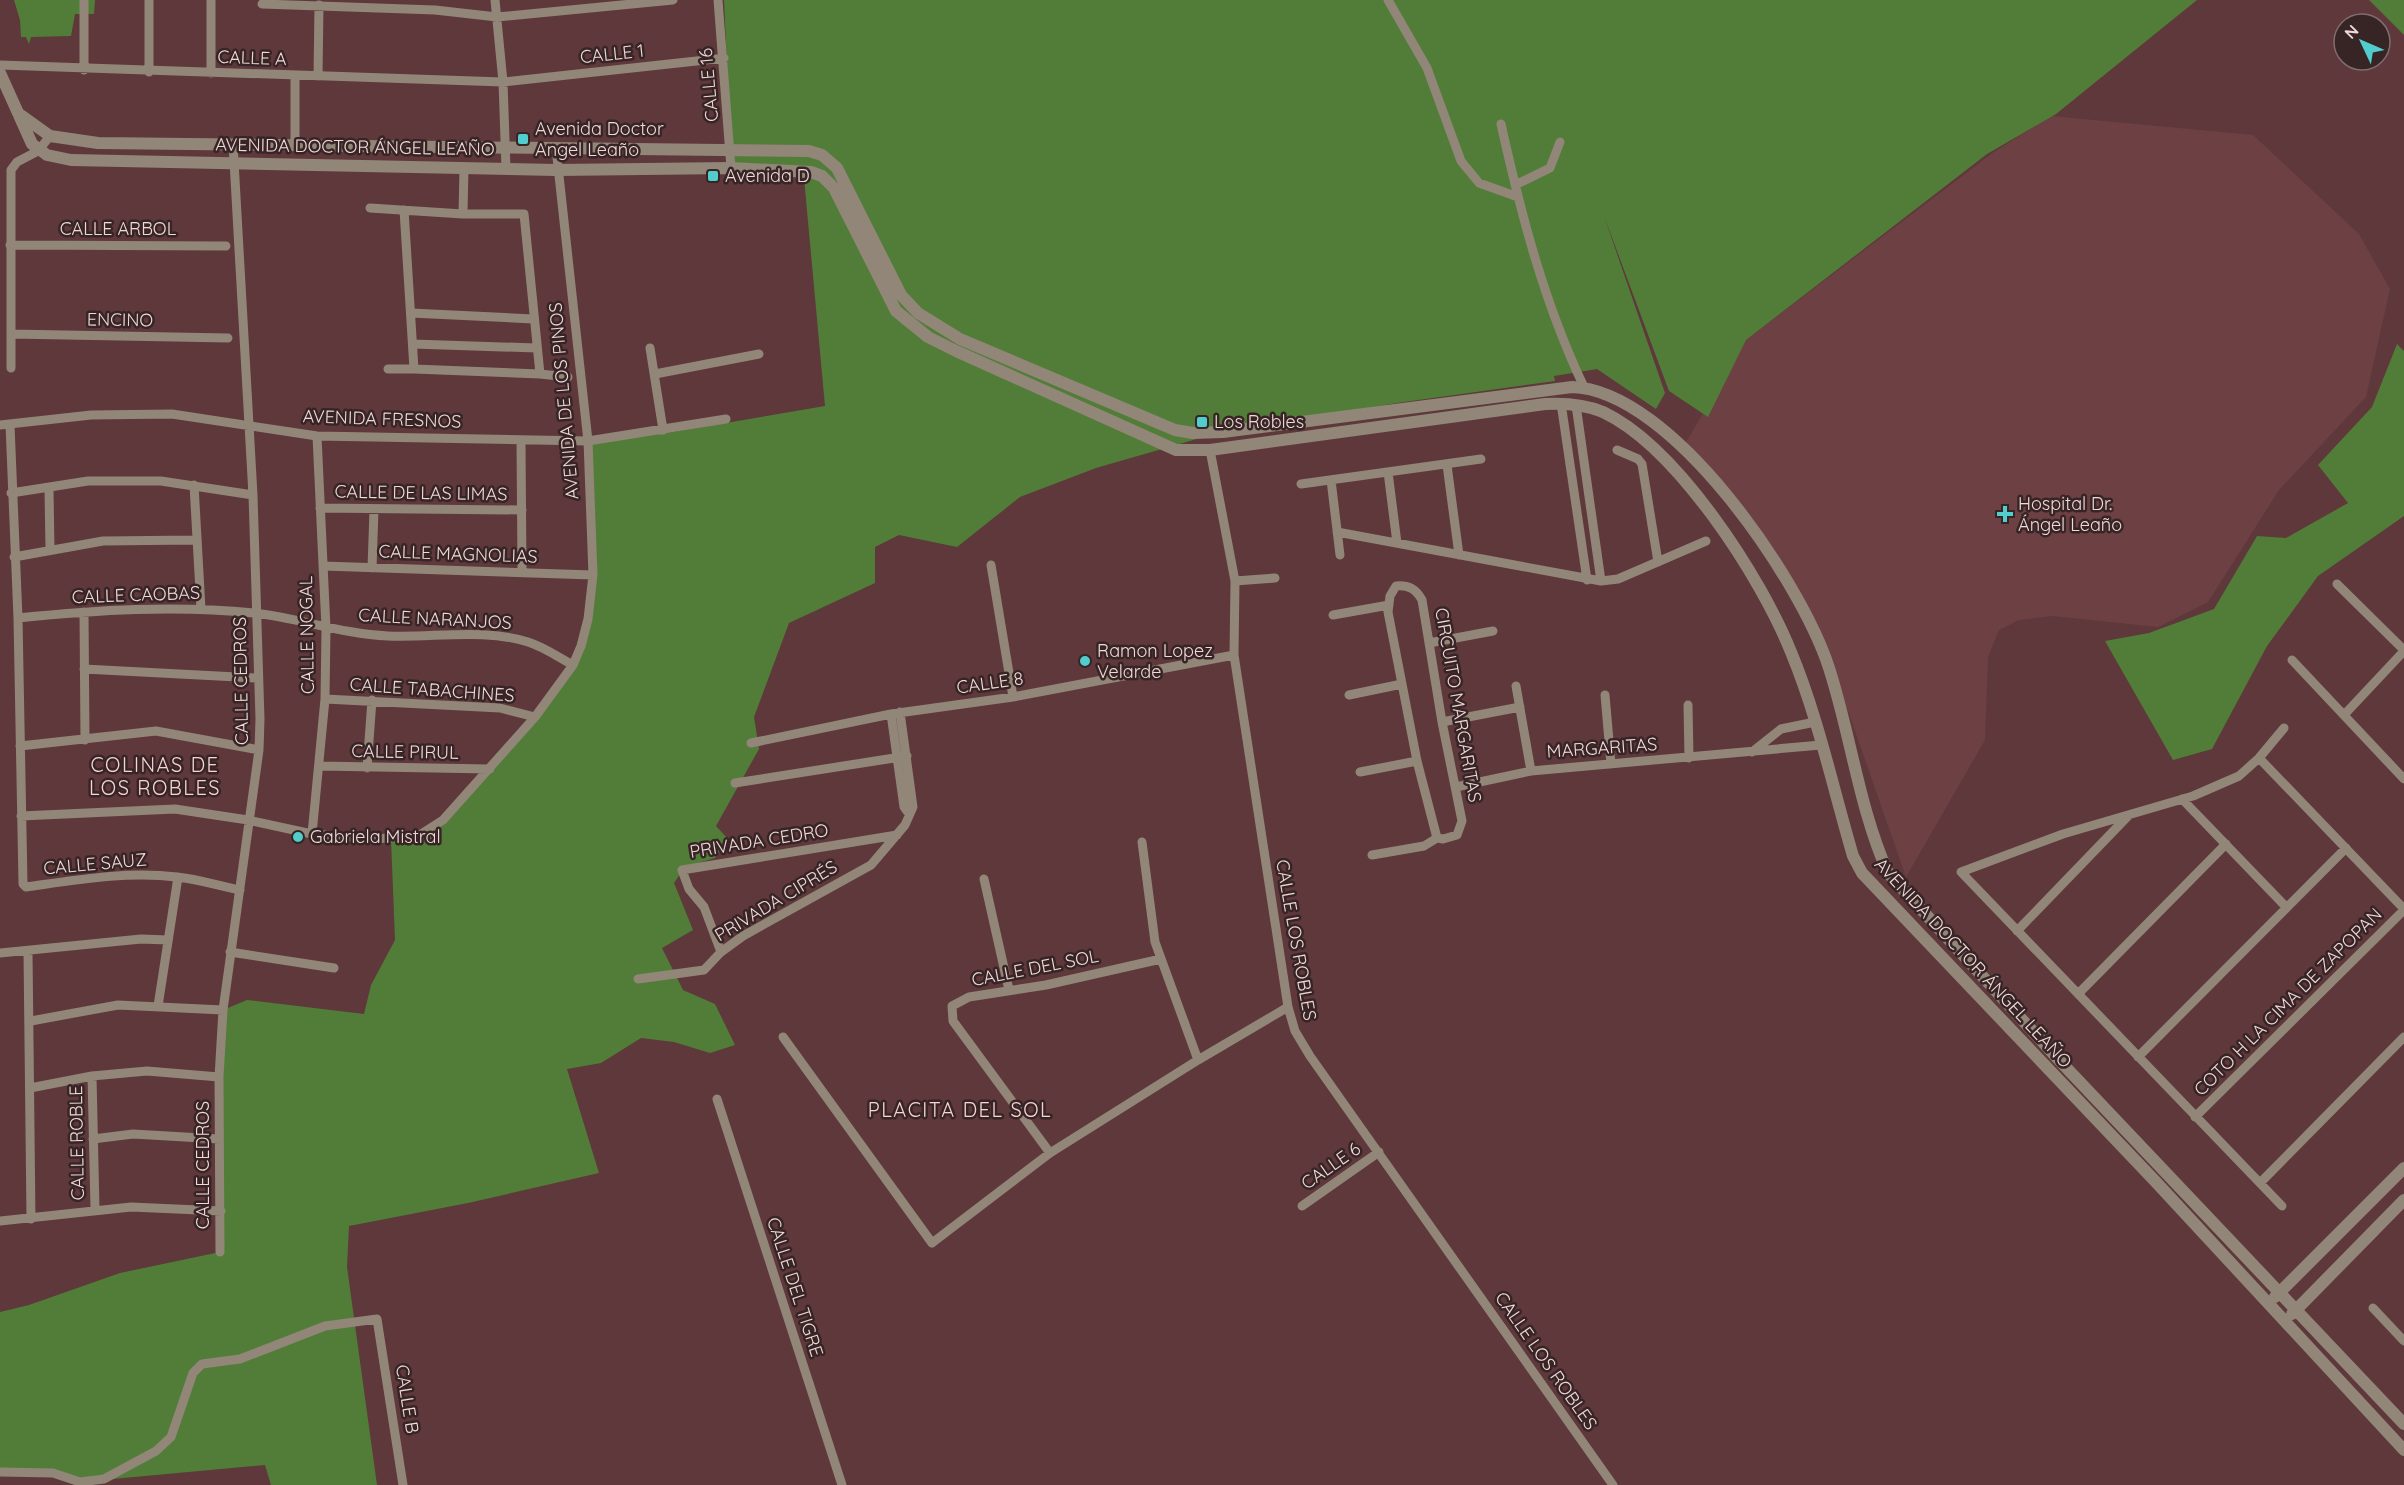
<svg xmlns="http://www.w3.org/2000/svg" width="2404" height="1485" viewBox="0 0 2404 1485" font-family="Quicksand,sans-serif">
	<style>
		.built { fill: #6d4144 }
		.green { fill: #527d38 }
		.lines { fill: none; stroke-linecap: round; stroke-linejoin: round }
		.minor { stroke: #918678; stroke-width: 9 }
		.tertiary { stroke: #918678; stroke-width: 12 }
		.poi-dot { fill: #52cdcd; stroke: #372526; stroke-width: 2 }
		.labels { text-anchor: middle; stroke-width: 5; stroke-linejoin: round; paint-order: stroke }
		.street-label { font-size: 18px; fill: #f1d8d9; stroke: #372526 }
		.poi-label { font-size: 18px; fill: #f1d8d9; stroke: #372526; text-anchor: start }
		.neighbourhood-label { font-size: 20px; letter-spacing: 1.5px; fill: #f9d2d4; stroke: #372526 }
	</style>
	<rect width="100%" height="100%" fill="#5e383b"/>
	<path class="built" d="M 2051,116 L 2253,135 L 2359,234 L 2390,289 L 2366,397 L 2279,490 L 2208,602 L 2158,627 L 2052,616 L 2019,620 L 1999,630 L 1988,657 L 1985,740 L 1906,877 L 1819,628 L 1797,590 L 1685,444 L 1746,340 L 1994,152 Z"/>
	<path class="green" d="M 14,0 L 95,0 L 94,14 L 75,14 L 71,36 L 31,37 L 29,44 L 26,37 L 21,37 L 20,20 Z
		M 724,0 L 2197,0 L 2056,114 L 1987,154 L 1746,340 L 1708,417 L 1669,391 L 1604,216 L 1665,393 L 1656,409 L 1597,369 L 1554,376 L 1555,381 L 1397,403 L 1214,434 L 1096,468 L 1020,497 L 957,547 L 899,535 L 875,547 L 875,583 L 789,623 L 754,717 L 759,749 L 716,826 L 728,839 L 715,858 L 685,867 L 674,883 L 693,930 L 662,948 L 683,990 L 715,1004 L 735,1045 L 710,1053 L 674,1042 L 641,1038 L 601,1063 L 567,1069 L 599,1173 L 468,1203 L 349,1226 L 347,1267 L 377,1485 L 271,1485 L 265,1465 L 80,1482 L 53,1473 L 0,1472 L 0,1312 L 29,1305 L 120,1273 L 220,1252 L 223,1010 L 247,1000 L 364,1014 L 371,985 L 395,940 L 391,839 L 431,830 L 535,717 L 581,646 L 593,575 L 588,441 L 673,432 L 825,406 L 804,178 L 732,170 Z
		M 2369,0 L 2404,0 L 2404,35 Z
		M 2397,344 L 2404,351 L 2404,516 L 2318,576 L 2267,646 L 2212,749 L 2173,760 L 2105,641 L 2149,633 L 2214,609 L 2257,536 L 2286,538 L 2348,503 L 2318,465 L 2372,407 Z"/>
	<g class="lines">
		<path class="minor" d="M 149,0 L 149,72
			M 495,0 L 503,82 L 506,169
			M 718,0 L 731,168
			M 1388,0 L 1427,68 L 1461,161 L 1479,183 L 1518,197
			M 262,4 L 435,10 L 497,17 L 673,0
			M 0,65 L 503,82 L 724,58
			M 84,70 L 84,0
			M 211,73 L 211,0
			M 318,76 L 319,5
			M 1501,124 C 1521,214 1544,303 1584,387
			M 295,145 L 295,76
			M 1515,185 L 1550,168 L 1560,142
			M 370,208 L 463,214 L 464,168
			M 404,210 L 414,369 L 540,374 L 524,214 L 463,214
			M 10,245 L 226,246
			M 411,313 L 533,319
			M 11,334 L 228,338
			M 413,344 L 536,348
			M 650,348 L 663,430
			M 11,368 L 11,170 L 17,162 L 38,151 L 50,136
			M 388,369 L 414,369
			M 540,374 L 568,377
			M 655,374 L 759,354
			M 1561,403 L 1587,580
			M 1576,405 L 1601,581
			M 0,425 L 91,415 L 172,414 L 317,436 L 588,441 L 726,419
			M 10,425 L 18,618 L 23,884 L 26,887 C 76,880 126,871 177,877 C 198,879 219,886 240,890
			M 521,440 L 522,572
			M 1210,450 L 1235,581 L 1234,655 L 1288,1007 L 1295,1031 L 1310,1056 L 1613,1485
			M 1617,450 L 1638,459 L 1642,464 L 1658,562
			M 1447,465 L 1459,555
			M 1388,472 L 1397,543
			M 1331,480 L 1340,555
			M 1301,484 L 1481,459
			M 194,485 L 201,609
			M 49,489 L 50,550
			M 11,493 L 88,481 L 161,481 L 253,495
			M 320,508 L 522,510
			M 1337,532 L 1601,581 L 1618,579 L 1706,541
			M 14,557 L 103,541 L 195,540
			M 991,565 L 1013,697
			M 323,566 L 593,575
			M 372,568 L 374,510
			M 1235,581 L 1275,578
			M 2337,584 L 2404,650
			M 84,612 L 85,740
			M 1333,615 L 1389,605
			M 18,618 C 97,610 174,605 254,613 C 299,618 342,634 388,636 C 433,638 484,628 528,642 C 544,647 558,657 573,665
			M 1429,643 L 1493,631
			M 2292,660 L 2404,779
			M 84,669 L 257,678
			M 1516,686 L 1531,771
			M 1349,695 L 1402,684
			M 1605,695 L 1611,764
			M 325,699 L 500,708 L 535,717
			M 1688,705 L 1689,758
			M 891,714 L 904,807 L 909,814
			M 2344,715 L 2404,651
			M 1442,722 L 1520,707
			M 751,743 L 891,714 L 1013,697 L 1234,655
			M 20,746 L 156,731 L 259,750
			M 1752,752 L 1781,729 L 1815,722
			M 2259,758 L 2404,909
			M 319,766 L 490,769
			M 367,768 L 372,700
			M 1360,772 L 1417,761
			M 735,783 L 907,756
			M 1456,787 L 1531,771 L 1821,745
			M 2182,799 L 2286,907
			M 21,816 L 175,809 L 248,820 L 312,834 L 374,839 L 418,836 L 443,820 L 535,717 L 573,665 L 581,646 L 588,619 L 593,575 L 588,441 L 556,148
			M 312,834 L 325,699 L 326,628 L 317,436
			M 1142,842 L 1155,942 L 1198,1060
			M 1372,855 L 1424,846 L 1437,838 L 1443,839 L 1457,835 L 1462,821 L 1442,722 L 1422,600 C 1416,589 1409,585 1396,586 L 1390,596 L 1388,612 L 1417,761 L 1437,838
			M 984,879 L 1009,990
			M 2017,931 L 2128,816
			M 28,952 L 31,1219
			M 230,952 L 334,968
			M 721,952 L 704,907 L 689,889 L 682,870 L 897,835
			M 0,953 L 141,939 L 168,940
			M 638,979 L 704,970 L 721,952 L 743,936 L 871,865 L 905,825 L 913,807 L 900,712
			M 2078,994 L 2226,844
			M 158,1006 L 178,877
			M 31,1021 L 118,1005 L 223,1010
			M 783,1037 L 932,1243 L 1050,1153 L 1198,1060 L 1288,1007
			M 2138,1057 L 2346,848
			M 92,1076 L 95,1209
			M 30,1088 L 92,1076 L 147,1071 L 219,1077
			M 717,1099 L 842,1485
			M 2195,1117 L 2404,910
			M 93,1139 L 133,1134 L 219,1139
			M 1050,1153 L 953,1021 L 952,1006 L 969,997 L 1046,985 L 1161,959
			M 2260,1183 L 2404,1037
			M 1302,1206 L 1379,1152
			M 2282,1206 L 1961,872 L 2063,834 L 2193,796 L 2239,776 L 2259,758 L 2284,728
			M 0,1221 L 131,1207 L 221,1211
			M 220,1252 L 219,1077 L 223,1010 L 259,750 L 260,719 L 253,495 L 233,144
			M 2373,1308 L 2404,1341
			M 0,1472 L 53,1473 L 80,1482 L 104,1479 L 156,1451 L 171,1437 L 193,1373 L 202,1364 L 240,1359 L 325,1326 L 377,1319 L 403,1485"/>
		<path class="tertiary" d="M 0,73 L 32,144 L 47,155 L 71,160 L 556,170 L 731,168 L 811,172 L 822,176 L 834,188 L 896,311 L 928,337 L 956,351 L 1176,450 L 1210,450 L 1545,404 C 1565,403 1584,404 1603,412 C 1677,447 1761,577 1791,652 C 1818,717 1833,788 1853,856 L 1862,873 L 2155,1181 L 2404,1450
			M 18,113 L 50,136 L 98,143 L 809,151 L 822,155 L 837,168 L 901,295 L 918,313 L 960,339 L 1175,430 L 1193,433 L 1223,432 L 1572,387 C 1672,390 1801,581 1829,668 C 1851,736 1859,808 1888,873 L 2059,1060 L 2404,1424
			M 2275,1297 L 2404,1168
			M 2292,1314 L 2404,1200"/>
	</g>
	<g class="poi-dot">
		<rect x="517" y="133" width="12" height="12" rx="3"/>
		<rect x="707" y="170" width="12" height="12" rx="3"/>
		<rect x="1196" y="416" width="12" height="12" rx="3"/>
		<path d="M2002 505h6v6h6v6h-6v6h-6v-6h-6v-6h6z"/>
		<circle cx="1085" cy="661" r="6"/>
		<circle cx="298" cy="837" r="6"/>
	</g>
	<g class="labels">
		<g class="street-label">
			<text transform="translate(612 54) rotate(-6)" y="6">CALLE 1</text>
			<text transform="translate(252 58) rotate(2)" y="6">CALLE A</text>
			<text transform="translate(709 85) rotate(-95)" y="6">CALLE 16</text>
			<text transform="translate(355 147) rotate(1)" y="6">AVENIDA DOCTOR ÁNGEL LEAÑO</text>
			<text x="118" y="235">CALLE ARBOL</text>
			<text transform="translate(120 320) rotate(1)" y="6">ENCINO</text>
			<text transform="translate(564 401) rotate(-95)" y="6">AVENIDA DE LOS PINOS</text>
			<text transform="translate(382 419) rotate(2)" y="6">AVENIDA FRESNOS</text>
			<text transform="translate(421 493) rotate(1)" y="6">CALLE DE LAS LIMAS</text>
			<text transform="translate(458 554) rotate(2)" y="6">CALLE MAGNOLIAS</text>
			<text transform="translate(136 595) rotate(-2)" y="6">CALLE CAOBAS</text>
			<text transform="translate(435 619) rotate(3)" y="6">CALLE NARANJOS</text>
			<text transform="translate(307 635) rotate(-91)" y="6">CALLE NOGAL</text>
			<text transform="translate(241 681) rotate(-91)" y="6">CALLE CEDROS</text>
			<text transform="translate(990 683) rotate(-8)" y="6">CALLE 8</text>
			<text transform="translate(432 690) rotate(4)" y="6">CALLE TABACHINES</text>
			<text transform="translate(1458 705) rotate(80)" y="6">CIRCUITO MARGARITAS</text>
			<text transform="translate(1602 748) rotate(-4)" y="6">MARGARITAS</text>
			<text transform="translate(405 752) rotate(1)" y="6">CALLE PIRUL</text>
			<text transform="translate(759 841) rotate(-9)" y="6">PRIVADA CEDRO</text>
			<text transform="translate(95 864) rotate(-5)" y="6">CALLE SAUZ</text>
			<text transform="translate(776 901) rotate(-31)" y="6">PRIVADA CIPRÉS</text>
			<text transform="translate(1296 940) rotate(80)" y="6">CALLE LOS ROBLES</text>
			<text transform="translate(1973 963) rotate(47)" y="6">AVENIDA DOCTOR ÁNGEL LEAÑO</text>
			<text transform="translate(1035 968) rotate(-11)" y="6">CALLE DEL SOL</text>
			<text transform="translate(2288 1002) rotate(-45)" y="6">COTO H LA CIMA DE ZAPOPAN</text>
			<text transform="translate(77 1143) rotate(-91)" y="6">CALLE ROBLE</text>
			<text transform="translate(203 1165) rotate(-90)" y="6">CALLE CEDROS</text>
			<text transform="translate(1331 1166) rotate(-35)" y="6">CALLE 6</text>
			<text transform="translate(795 1287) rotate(72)" y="6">CALLE DEL TIGRE</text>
			<text transform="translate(1546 1361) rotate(55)" y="6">CALLE LOS ROBLES</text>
			<text transform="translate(407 1399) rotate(81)" y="6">CALLE B</text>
		</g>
		<g class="poi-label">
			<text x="535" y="135">Avenida Doctor<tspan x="535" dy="21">Angel Leaño</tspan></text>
			<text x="725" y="182">Avenida D</text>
			<text x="1214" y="428">Los Robles</text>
			<text x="2018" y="510">Hospital Dr.<tspan x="2018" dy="21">Ángel Leaño</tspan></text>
			<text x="1097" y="657">Ramon Lopez<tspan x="1097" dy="21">Velarde</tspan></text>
			<text x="310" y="843">Gabriela Mistral</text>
		</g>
		<g class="neighbourhood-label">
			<text x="155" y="772">COLINAS DE<tspan x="155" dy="23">LOS ROBLES</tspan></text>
			<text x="960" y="1117">PLACITA DEL SOL</text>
		</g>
	</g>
	<g transform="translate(2362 42) rotate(314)"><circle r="28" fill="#372526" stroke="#816d6e" stroke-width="1.5"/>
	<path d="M0-4.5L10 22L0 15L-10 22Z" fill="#52cdcd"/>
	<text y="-9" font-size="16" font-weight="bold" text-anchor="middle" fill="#f1d8d9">N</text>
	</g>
</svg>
